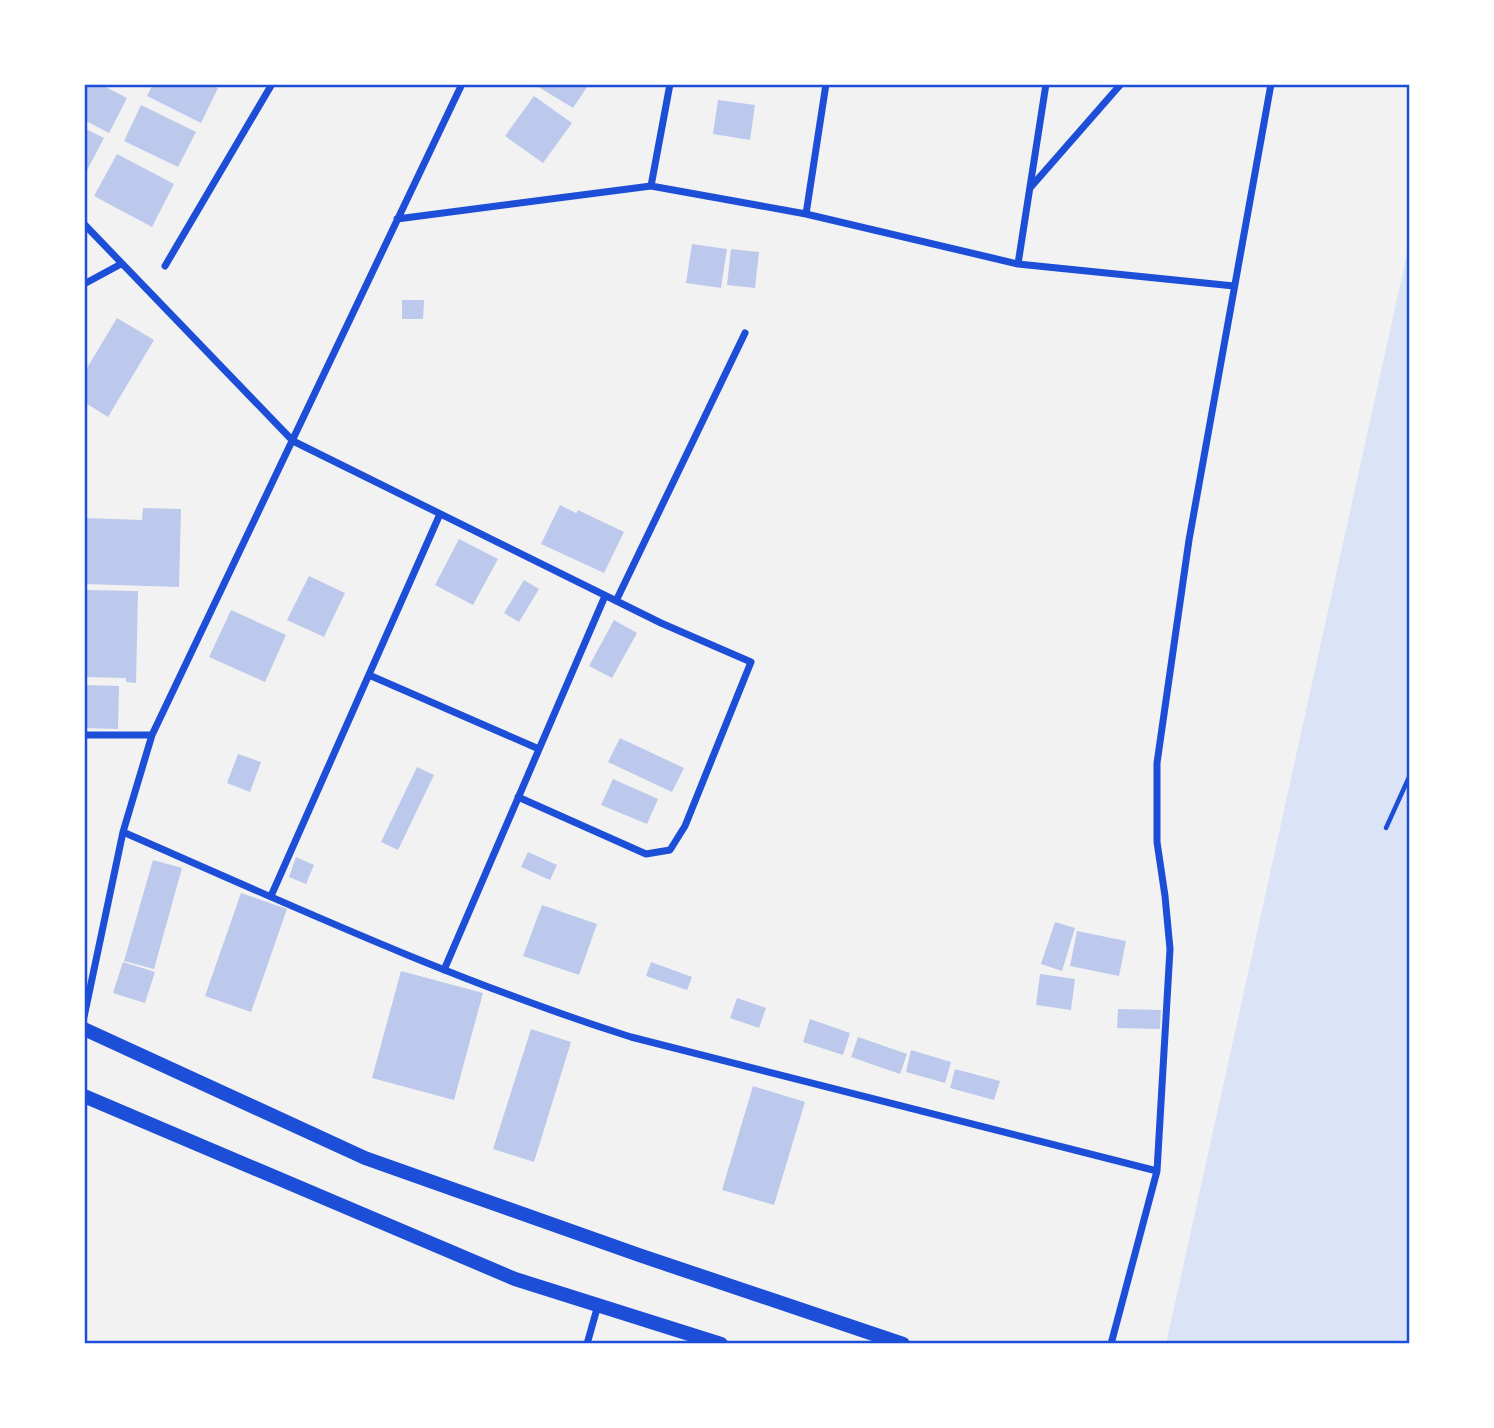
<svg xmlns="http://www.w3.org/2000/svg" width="1494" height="1428" viewBox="0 0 1494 1428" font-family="Mulish,sans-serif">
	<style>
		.green { fill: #dbe4f7 }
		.building { fill: #bdc9ec }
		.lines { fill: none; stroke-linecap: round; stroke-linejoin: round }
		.path { stroke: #1d4ed8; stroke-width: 4.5 }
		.minor { stroke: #1d4ed8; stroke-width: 7 }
		.secondary { stroke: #1d4ed8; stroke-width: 14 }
		.neatline { fill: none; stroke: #1d4ed8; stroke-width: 2.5 }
	</style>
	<rect width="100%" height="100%" fill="#f2f2f2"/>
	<path class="green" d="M 1410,240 L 1410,1344 L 1166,1344 Z"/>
	<path class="building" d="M 84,84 L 100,84 L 127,98 L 109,133 L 84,120 Z
		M 153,84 L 209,84 L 218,88 L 201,123 L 147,96 Z
		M 538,84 L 589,84 L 573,108 L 537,86 Z
		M 534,96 L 572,123 L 543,163 L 505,136 Z
		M 718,100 L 755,105 L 750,140 L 713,134 Z
		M 141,105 L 196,132 L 178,167 L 124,141 Z
		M 84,128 L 104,138 L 84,176 Z
		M 117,154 L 174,184 L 152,227 L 94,196 Z
		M 692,244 L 727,249 L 721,288 L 686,283 Z
		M 731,249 L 759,252 L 755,288 L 727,285 Z
		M 402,300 L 424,300 L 423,319 L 402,319 Z
		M 117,318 L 154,340 L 108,417 L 84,402 L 84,373 Z
		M 560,505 L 576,513 L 578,510 L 624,532 L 604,573 L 541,544 Z
		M 143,508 L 181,509 L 179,587 L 84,584 L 84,518 L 142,520 Z
		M 459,539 L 498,559 L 473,605 L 435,585 Z
		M 309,576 L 345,593 L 324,637 L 287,620 Z
		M 524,580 L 539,589 L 519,622 L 504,613 Z
		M 84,590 L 138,591 L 136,683 L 126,682 L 126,678 L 84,677 Z
		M 231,610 L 286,635 L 265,682 L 209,657 Z
		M 614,620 L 637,633 L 612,678 L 589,666 Z
		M 84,685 L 119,686 L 118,729 L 84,728 Z
		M 620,738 L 684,768 L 672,792 L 608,762 Z
		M 238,754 L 261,762 L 250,792 L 227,783 Z
		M 417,767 L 434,775 L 398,850 L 381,842 Z
		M 613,779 L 658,799 L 647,824 L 601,805 Z
		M 528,852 L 557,865 L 550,880 L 521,867 Z
		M 296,857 L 314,865 L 306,884 L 289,877 Z
		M 153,860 L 182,868 L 154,969 L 124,961 Z
		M 241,893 L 287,909 L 251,1012 L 205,996 Z
		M 542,905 L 597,924 L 579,975 L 523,956 Z
		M 1055,922 L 1075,928 L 1062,971 L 1041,964 Z
		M 1077,931 L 1126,941 L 1119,976 L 1070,966 Z
		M 123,962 L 155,972 L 145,1003 L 113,993 Z
		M 651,962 L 692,977 L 687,990 L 646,976 Z
		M 401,971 L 483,993 L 454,1100 L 372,1078 Z
		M 1040,974 L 1075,979 L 1071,1010 L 1036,1005 Z
		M 737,998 L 766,1008 L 759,1028 L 730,1018 Z
		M 1118,1009 L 1161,1010 L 1160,1029 L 1117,1028 Z
		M 810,1019 L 850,1033 L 843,1055 L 803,1042 Z
		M 531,1029 L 571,1042 L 534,1162 L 493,1149 Z
		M 858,1037 L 907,1054 L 900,1074 L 851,1057 Z
		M 911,1050 L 951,1062 L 945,1083 L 906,1072 Z
		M 955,1069 L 1000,1081 L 994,1100 L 950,1088 Z
		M 753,1086 L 805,1102 L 774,1205 L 722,1190 Z"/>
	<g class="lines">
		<path class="path" d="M 1386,828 L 1410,775"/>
		<path class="minor" d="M 651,186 L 670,84
			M 1030,188 L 1121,84
			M 806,214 L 826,84
			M 397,219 L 651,186 L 806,214 L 1018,264 L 1234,286
			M 84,224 L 293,441 L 661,623 L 751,662 L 685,826 L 670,850 L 646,854 L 518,797
			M 1018,264 L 1046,84
			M 165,266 L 272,84
			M 84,284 L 121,264
			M 616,601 L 745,333
			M 369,675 L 539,749
			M 84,735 L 152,735
			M 123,832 C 290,905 457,982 631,1037 L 1157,1171
			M 271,896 L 440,514
			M 444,970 L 605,596
			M 84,1017 L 123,832 L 152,735 L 462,84
			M 587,1344 L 598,1305
			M 1111,1344 L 1157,1171 L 1170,949 L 1165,896 L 1157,842 L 1157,763 L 1189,540 L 1271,84"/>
		<path class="secondary" d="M 84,1029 L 365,1158 L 639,1255 L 903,1344
			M 84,1096 L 515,1279 L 721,1344"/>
	</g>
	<rect width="1494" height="1428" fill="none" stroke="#ffffff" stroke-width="172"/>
	<rect x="86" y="86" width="1322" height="1256" class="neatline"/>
</svg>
